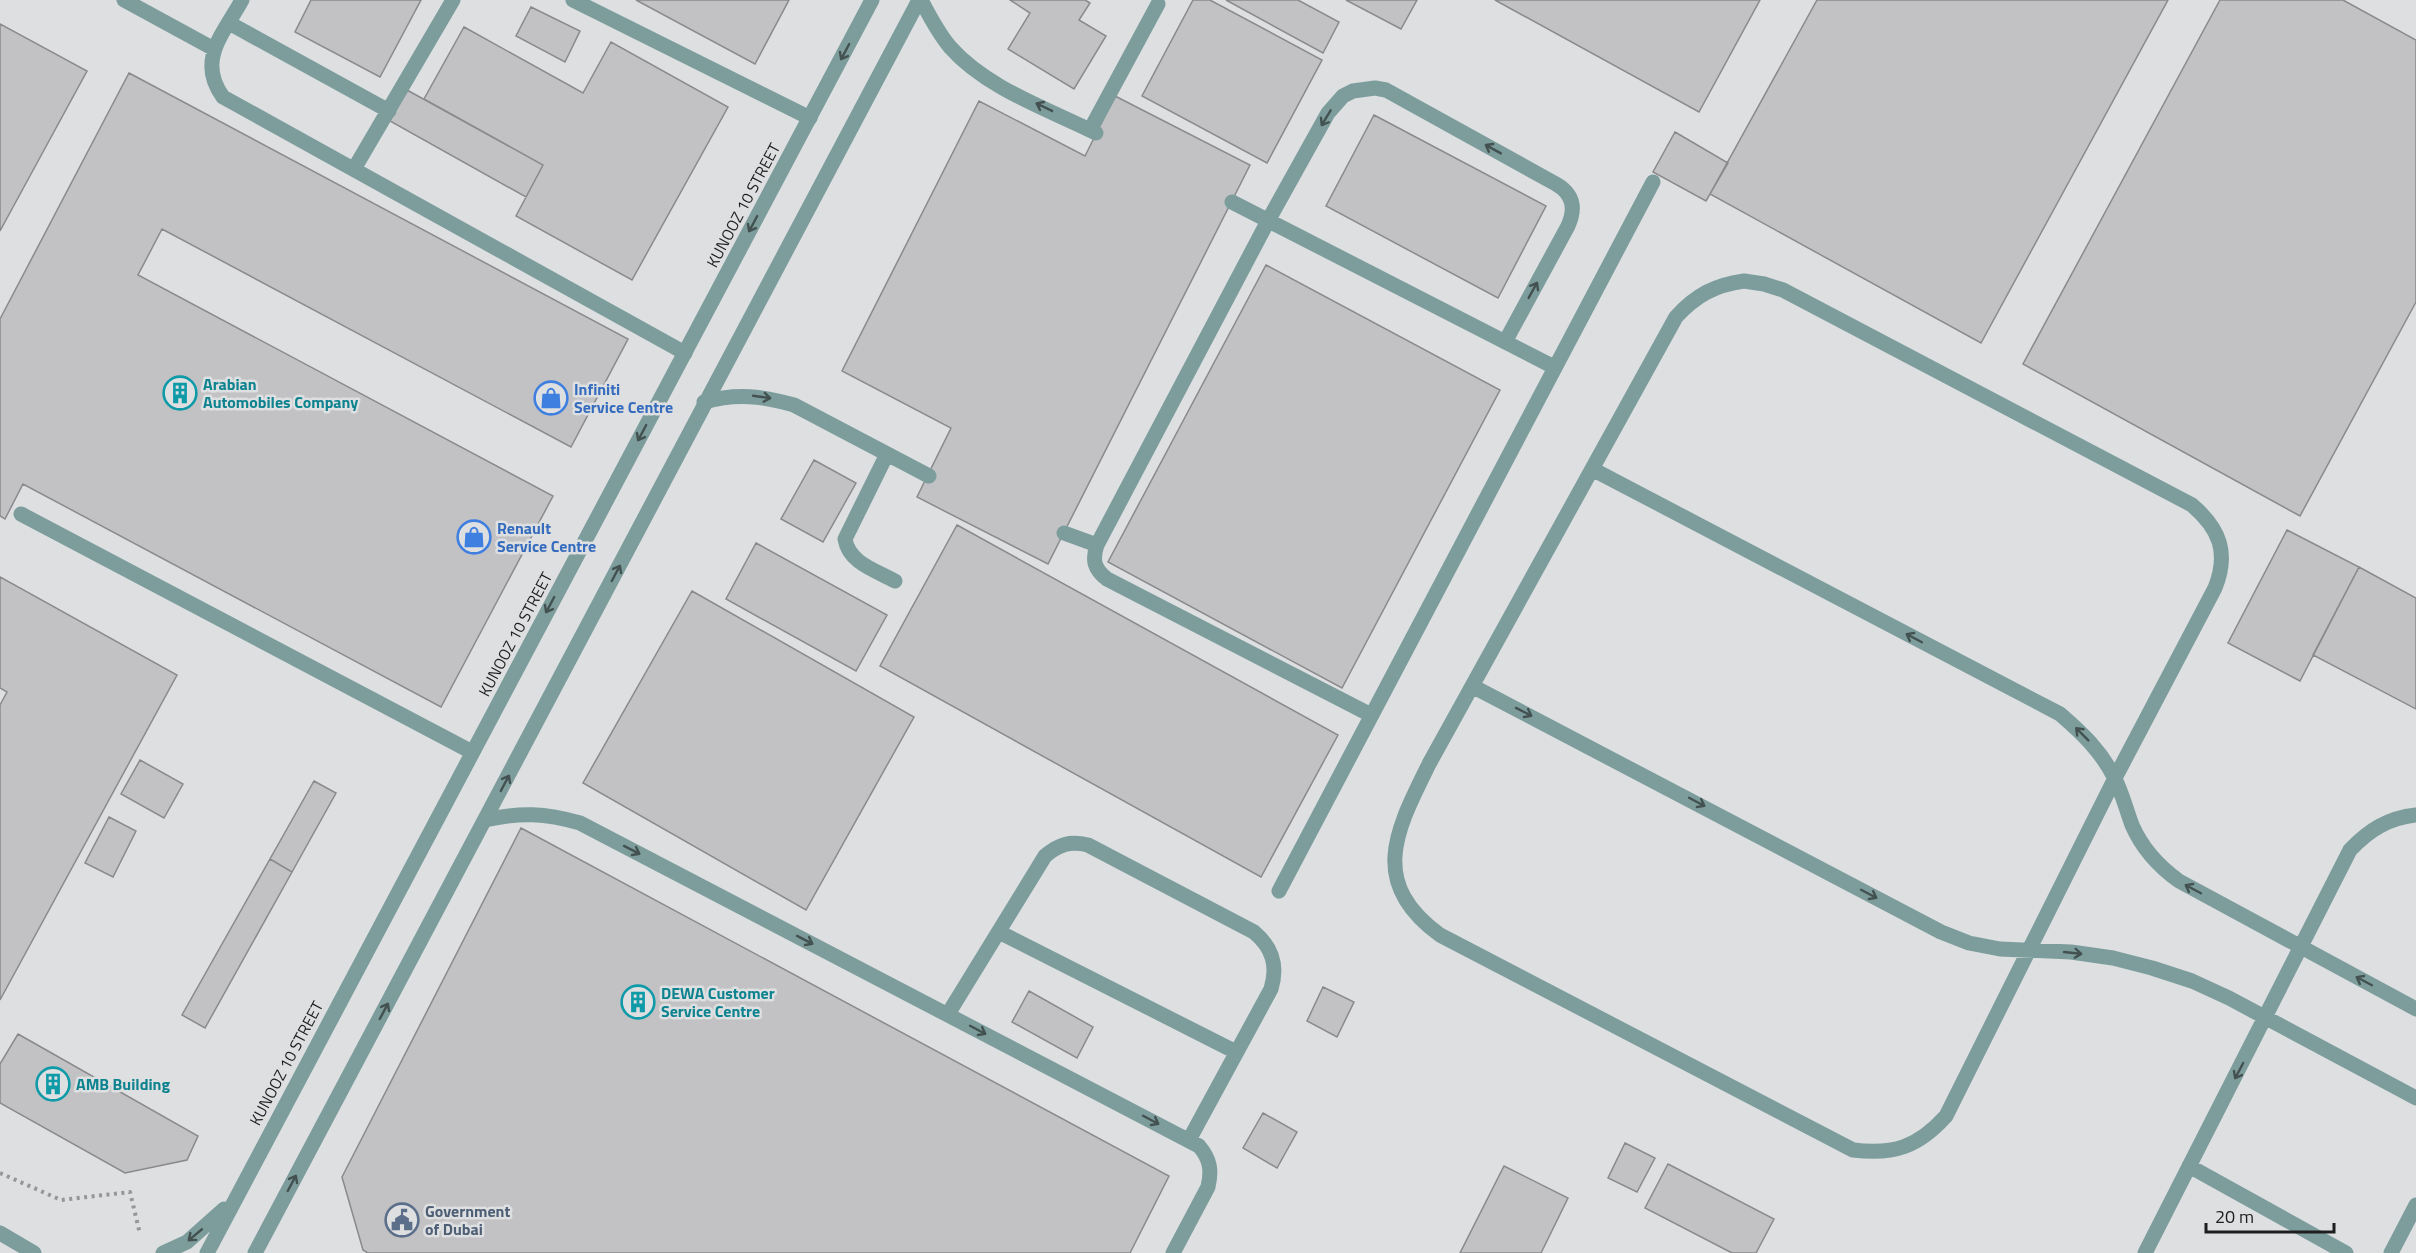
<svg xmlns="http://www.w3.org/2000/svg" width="2416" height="1253" viewBox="0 0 2416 1253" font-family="'Titillium Web',sans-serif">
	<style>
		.building { fill: #c2c2c4; stroke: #8a8a8d; stroke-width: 1.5 }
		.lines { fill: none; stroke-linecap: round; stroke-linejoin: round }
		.path { stroke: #949697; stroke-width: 4; stroke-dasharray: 3 4.5; stroke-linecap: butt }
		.service { stroke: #7d9d9d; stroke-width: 15 }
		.tertiary { stroke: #7d9d9d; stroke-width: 15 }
		.oneway { stroke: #445151 }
		.labels { text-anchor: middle; stroke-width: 5; stroke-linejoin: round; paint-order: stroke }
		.street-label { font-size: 16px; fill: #1e1e1f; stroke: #dddfe1 }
		.culture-label { font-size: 16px; font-weight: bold; fill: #0d838f; stroke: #dddfe1; text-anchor: start }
		.shop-label { font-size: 16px; font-weight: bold; fill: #366cbe; stroke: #dddfe1; text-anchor: start }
		.service-label { font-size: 16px; font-weight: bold; fill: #4e5e75; stroke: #dddfe1; text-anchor: start }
	</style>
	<rect width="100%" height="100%" fill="#dddfe1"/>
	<path class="building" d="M 311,0 L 421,0 L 380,77 L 295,32 Z
		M 636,0 L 789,0 L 755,64 Z
		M 1085,0 L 1090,3 L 1079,20 L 1106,36 L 1074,89 L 1008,49 L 1030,13 L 1010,0 Z
		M 1193,0 L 1210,0 L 1322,60 L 1267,163 L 1142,96 Z
		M 1226,0 L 1298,0 L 1339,22 L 1323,53 Z
		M 1346,0 L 1417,0 L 1401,29 Z
		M 1495,0 L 1760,0 L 1699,112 Z
		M 1817,0 L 2168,0 L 1981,343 L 1710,194 Z
		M 2220,0 L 2343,0 L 2416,40 L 2416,302 L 2300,516 L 2023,364 Z
		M 531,7 L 580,31 L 565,62 L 516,36 Z
		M 0,24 L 87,71 L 0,231 Z
		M 464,27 L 583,93 L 611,42 L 728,107 L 632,280 L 516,216 L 543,165 L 424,99 Z
		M 129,73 L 628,339 L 571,447 L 162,229 L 138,275 L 553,496 L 441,707 L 23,484 L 5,519 L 0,516 L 0,319 Z
		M 407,90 L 543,165 L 526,197 L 390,121 Z
		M 1115,96 L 1250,165 L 1048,564 L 917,497 L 951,428 L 842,371 L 979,101 L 1085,156 Z
		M 1374,115 L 1546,206 L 1498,298 L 1326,206 Z
		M 1675,132 L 1728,163 L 1706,201 L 1653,172 Z
		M 1266,265 L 1500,390 L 1342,688 L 1108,562 Z
		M 814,460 L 856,483 L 823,542 L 781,519 Z
		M 957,525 L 1338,735 L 1261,877 L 880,666 Z
		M 2287,530 L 2359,567 L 2300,681 L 2228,643 Z
		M 756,543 L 887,615 L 856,671 L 726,599 Z
		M 2359,567 L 2416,598 L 2416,709 L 2313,655 Z
		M 0,577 L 177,675 L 0,1000 L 0,705 L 7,692 L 0,688 Z
		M 692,591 L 914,717 L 806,910 L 583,783 Z
		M 140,760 L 183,784 L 164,818 L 121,794 Z
		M 314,781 L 336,793 L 292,872 L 270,859 Z
		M 109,817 L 136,831 L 113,877 L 85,863 Z
		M 521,828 L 1169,1176 L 1130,1253 L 368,1253 L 363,1250 L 342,1177 Z
		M 270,859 L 292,872 L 205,1028 L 182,1015 Z
		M 1323,987 L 1354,1002 L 1337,1037 L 1307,1021 Z
		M 1029,991 L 1093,1027 L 1077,1058 L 1012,1022 Z
		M 18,1034 L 198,1136 L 187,1160 L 125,1173 L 0,1103 L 0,1064 Z
		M 1263,1113 L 1297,1132 L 1277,1168 L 1243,1148 Z
		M 1625,1143 L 1655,1158 L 1637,1192 L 1608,1178 Z
		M 1668,1164 L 1774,1219 L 1756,1253 L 1732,1253 L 1645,1208 Z
		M 1504,1166 L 1568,1198 L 1541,1253 L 1460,1253 Z"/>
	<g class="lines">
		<path class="path" d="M 0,1173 L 61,1200 L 130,1192 L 140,1234"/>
		<path class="service" d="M 124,0 L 214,49
			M 242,0 C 224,33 196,60 223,97 L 685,353
			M 573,0 L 810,118
			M 921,0 C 930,17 938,33 950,47 C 986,88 1048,109 1096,133
			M 229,23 L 389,111
			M 1090,130 L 1158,4
			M 354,169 L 453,0
			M 1232,202 L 1554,367
			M 1744,281 L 1764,284 L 1783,290 L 2192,505 C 2220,529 2229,553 2215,588 L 2115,778 L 1946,1116 C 1918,1147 1894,1155 1853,1150 L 1440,935 C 1367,882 1397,829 1429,764 L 1676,317 C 1696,295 1715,285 1744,281 Z
			M 704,402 C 736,393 763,396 794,405 L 929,476
			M 887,454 L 845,539 C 849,563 875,570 895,581
			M 1592,469 L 2060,714 C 2082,733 2101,751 2114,777 C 2122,792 2126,809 2132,825 C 2142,848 2158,866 2179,881 L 2416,1009
			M 21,514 L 472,752
			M 1064,533 L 1097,545
			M 1472,686 L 1941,932 L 1969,943 L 2000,949 L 2071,952 L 2113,958 L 2152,968 L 2192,981 L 2229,998 L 2416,1098
			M 1371,715 L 1107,579 C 1094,569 1092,560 1097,545 L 1269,219 L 1328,113 L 1343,96 L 1353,91 L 1375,88 L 1386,90 L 1556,184 C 1573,194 1576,208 1568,226 L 1505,342
			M 485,820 C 521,812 545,813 580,823 L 1199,1146 C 1210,1159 1212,1170 1208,1187 L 1173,1253
			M 1279,891 L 1653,182
			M 999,932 L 1236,1052
			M 948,1014 L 1045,856 C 1059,844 1070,841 1088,845 L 1254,932 C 1273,948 1278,966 1271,989 L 1189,1140
			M 2189,1166 L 2346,1253
			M 2145,1253 L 2350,850 C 2369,830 2388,818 2416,815
			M 2391,1253 L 2416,1205"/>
		<path class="tertiary" d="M 0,1233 L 34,1253
			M 163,1253 L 187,1242 L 224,1209
			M 207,1253 L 872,0
			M 255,1253 L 919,0"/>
	</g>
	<defs><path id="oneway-shaft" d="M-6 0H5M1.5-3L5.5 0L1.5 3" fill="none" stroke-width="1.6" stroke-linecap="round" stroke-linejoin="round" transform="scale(1.5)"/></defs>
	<g class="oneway">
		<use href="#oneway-shaft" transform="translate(845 52) rotate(118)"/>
		<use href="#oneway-shaft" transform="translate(1044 107) rotate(-154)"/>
		<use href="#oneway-shaft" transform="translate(1326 118) rotate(121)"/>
		<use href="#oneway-shaft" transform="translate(1493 149) rotate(-151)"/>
		<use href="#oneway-shaft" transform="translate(753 224) rotate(118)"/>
		<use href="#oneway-shaft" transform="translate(1533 290) rotate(-61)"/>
		<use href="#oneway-shaft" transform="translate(762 397) rotate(8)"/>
		<use href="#oneway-shaft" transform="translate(642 433) rotate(118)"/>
		<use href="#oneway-shaft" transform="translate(616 573) rotate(-62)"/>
		<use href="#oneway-shaft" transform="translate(550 605) rotate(118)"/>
		<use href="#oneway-shaft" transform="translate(1914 638) rotate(-152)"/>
		<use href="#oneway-shaft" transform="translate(1524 712) rotate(27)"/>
		<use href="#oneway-shaft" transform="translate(2082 734) rotate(-135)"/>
		<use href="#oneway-shaft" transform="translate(505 783) rotate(-62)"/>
		<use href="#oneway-shaft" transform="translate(1697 802) rotate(28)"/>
		<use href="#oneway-shaft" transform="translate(632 850) rotate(27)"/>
		<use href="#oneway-shaft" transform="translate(2193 889) rotate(-152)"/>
		<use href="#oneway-shaft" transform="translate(1869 894) rotate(28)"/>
		<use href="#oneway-shaft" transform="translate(805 940) rotate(27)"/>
		<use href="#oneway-shaft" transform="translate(2073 953) rotate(6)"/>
		<use href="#oneway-shaft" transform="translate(2364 981) rotate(-152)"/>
		<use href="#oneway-shaft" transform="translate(384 1011) rotate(-62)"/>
		<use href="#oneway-shaft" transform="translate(978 1030) rotate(28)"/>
		<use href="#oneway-shaft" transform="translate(2239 1071) rotate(118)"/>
		<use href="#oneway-shaft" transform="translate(1151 1120) rotate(28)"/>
		<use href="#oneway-shaft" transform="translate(292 1183) rotate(-62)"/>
		<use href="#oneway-shaft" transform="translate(195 1235) rotate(140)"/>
	</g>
	<defs>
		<g id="building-ring" transform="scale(1.725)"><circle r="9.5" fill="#dddfe1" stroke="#0f9aa8" stroke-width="1.5"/><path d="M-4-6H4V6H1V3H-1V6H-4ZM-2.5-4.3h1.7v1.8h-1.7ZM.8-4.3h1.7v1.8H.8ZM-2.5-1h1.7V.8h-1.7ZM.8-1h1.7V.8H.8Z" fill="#0f9aa8"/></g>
		<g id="shop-ring" transform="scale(1.725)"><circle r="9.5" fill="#dddfe1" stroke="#3f7fe0" stroke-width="1.5"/><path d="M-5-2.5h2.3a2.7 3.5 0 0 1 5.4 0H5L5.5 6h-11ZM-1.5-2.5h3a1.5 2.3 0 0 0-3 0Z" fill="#3f7fe0"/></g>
		<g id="civic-ring" transform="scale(1.725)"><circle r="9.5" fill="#dddfe1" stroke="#5c6f8a" stroke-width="1.5"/><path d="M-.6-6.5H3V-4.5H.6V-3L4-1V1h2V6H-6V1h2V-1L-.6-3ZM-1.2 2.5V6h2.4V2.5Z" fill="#5c6f8a"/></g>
	</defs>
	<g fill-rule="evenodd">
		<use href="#building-ring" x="180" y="393"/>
		<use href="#shop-ring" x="551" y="398"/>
		<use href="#shop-ring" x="474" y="537"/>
		<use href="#building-ring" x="638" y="1002"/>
		<use href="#building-ring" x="53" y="1084"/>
		<use href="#civic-ring" x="402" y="1220"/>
	</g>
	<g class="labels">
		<g class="street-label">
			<text transform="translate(743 205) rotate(-62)" y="6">KUNOOZ 10 STREET</text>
			<text transform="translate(515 634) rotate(-62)" y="6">KUNOOZ 10 STREET</text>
			<text transform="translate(286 1063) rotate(-62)" y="6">KUNOOZ 10 STREET</text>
		</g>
		<g class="culture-label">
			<text x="203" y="390">Arabian<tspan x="203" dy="18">Automobiles Company</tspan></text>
			<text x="661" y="999">DEWA Customer<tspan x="661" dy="18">Service Centre</tspan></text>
			<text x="76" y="1090">AMB Building</text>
		</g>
		<g class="shop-label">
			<text x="574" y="395">Infiniti<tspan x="574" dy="18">Service Centre</tspan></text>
			<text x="497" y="534">Renault<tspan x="497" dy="18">Service Centre</tspan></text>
		</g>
		<g class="service-label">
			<text x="425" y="1217">Government<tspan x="425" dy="18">of Dubai</tspan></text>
		</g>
	</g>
	<path d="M2206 1223v9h128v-9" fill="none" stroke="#1e1e1f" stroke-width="3"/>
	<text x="2215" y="1223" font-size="18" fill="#1e1e1f" stroke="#dddfe1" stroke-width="4.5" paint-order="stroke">20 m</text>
</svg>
